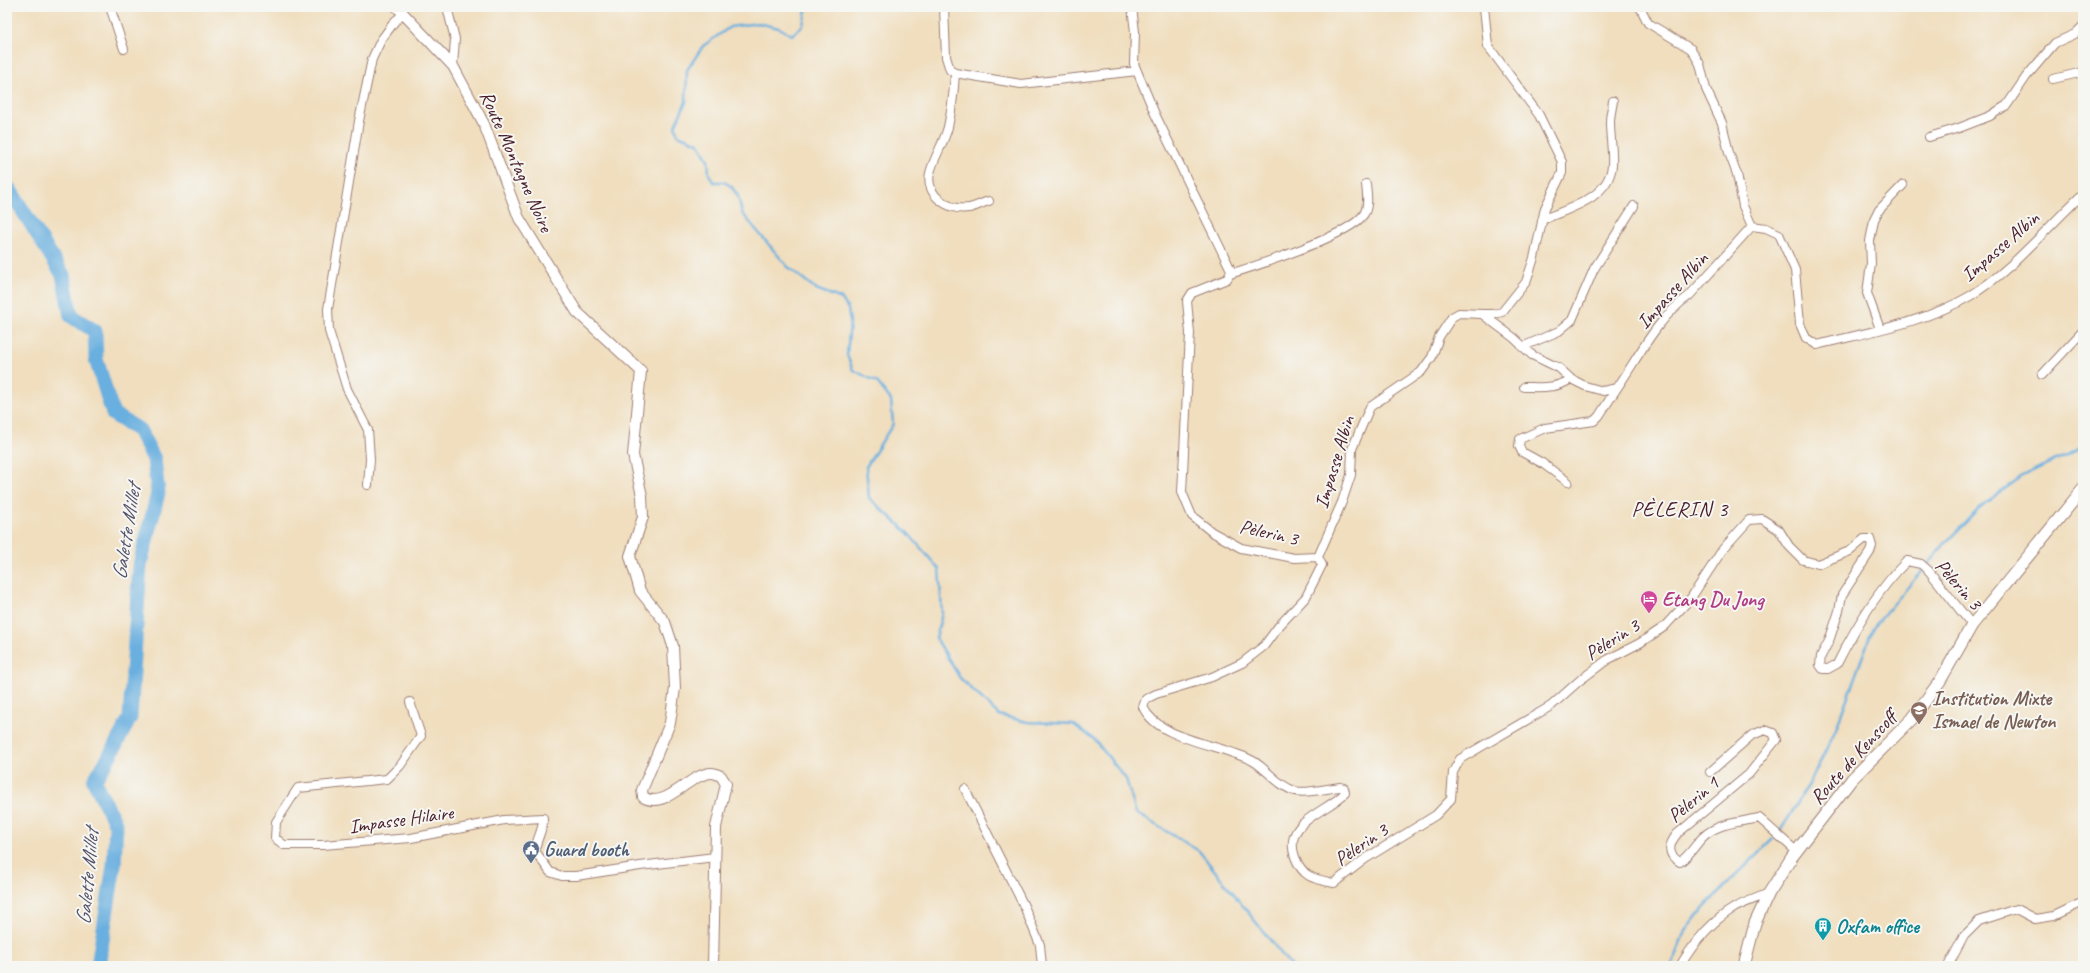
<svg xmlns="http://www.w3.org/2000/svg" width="2090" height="973" viewBox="0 0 2090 973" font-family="Caveat,sans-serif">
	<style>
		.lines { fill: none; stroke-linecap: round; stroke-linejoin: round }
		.stream { stroke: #69afdf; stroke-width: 2.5 }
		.river { stroke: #69afdf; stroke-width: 15 }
		.minor-casing { stroke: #9d7e74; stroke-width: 10 }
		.tertiary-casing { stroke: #9d7e74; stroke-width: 12 }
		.secondary-casing { stroke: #9d7e74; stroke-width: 13 }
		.minor { stroke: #fff; stroke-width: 8 }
		.tertiary { stroke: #fff; stroke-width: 10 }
		.secondary { stroke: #fff; stroke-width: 11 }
		.labels { text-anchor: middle; stroke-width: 4; stroke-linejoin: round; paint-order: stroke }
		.street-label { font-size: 20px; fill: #4a1f2b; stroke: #f6f6f2 }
		.hotel-label { font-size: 20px; font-weight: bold; fill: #b23c85; stroke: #f6f6f2; text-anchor: start }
		.education-label { font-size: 20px; font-weight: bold; fill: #785e54; stroke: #f6f6f2; text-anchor: start }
		.service-label { font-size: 20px; font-weight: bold; fill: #4e5e75; stroke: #f6f6f2; text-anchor: start }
		.culture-label { font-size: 20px; font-weight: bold; fill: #0d838f; stroke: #f6f6f2; text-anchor: start }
		.neighbourhood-label { font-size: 21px; letter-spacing: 1px; fill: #4a1f2b; stroke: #f6f6f2 }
		.water-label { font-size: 21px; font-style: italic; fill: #55516a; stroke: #f6f6f2 }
	</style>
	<rect width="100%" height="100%" fill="#f6f6f2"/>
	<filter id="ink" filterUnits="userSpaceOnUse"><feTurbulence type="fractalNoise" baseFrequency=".025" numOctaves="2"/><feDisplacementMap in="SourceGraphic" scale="8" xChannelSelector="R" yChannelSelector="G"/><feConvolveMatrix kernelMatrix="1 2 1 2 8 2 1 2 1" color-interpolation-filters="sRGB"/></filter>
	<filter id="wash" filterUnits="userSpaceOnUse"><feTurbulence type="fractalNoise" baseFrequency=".012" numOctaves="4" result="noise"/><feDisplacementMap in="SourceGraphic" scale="16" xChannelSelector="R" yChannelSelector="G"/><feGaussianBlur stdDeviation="0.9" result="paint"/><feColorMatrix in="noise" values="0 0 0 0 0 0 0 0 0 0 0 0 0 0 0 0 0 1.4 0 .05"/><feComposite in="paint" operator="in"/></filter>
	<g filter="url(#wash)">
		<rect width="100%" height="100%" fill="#f0debe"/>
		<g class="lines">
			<path class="stream" d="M 809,7 L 806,10 L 803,25 L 792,35 L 779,28 L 758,23 L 730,27 L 703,46 L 687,70 L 686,102 L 675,126 L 678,135 L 698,143 L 708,160 L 709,174 L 713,182 L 724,182 L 731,186 L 738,196 L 742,213 L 787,266 L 816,289 L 842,299 L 848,309 L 850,322 L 847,355 L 853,370 L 877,382 L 891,400 L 893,424 L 866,467 L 869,498 L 907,532 L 939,569 L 942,613 L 936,638 L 960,678 L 999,715 L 1027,722 L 1073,724 L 1094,739 L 1126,779 L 1136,813 L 1199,851 L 1291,966
				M 1779,833 L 1811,781 L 1835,731 L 1873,628 L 1949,539 L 1984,504 L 2021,477 L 2083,447
				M 1671,966 L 1685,931 L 1705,906 L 1773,839"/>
			<path class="river" d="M 7,187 L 10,190 L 63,275 L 71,316 L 95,331 L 96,359 L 113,414 L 139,430 L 154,459 L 158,493 L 140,565 L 130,718 L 108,759 L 94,781 L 116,825 L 114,865 L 98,966"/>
		</g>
	</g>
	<g filter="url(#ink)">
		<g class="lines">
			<g class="minor-casing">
				<path id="minor" d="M 110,7 L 124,49
					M 447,7 L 455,39 L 453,66
					M 944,7 L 946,57 L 950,70 L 955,73 L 1021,84 L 1137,71
					M 1132,7 L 1135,32 L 1134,64 L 1137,71 L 1155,114 L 1231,270 L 1230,274
					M 1640,7 L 1648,23 L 1691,49 L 1700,64 L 1706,89 L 1722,123 L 1729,153 L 1737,174 L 1743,206 L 1752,226
					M 955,73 C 954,91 952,109 948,127 C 944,143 934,157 930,173 C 925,195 948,211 969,208 C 975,207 982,203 989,201
					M 2053,79 L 2083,72
					M 1929,137 L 1959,128 L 1990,116 L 2007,105 L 2026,77 L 2055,43 L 2075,34 L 2083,26
					M 1542,220 C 1569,208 1608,199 1612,166 C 1613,151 1610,137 1610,122 C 1610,115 1612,108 1613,101
					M 1230,274 L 1227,279 L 1192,293 L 1187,301 L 1190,333 L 1182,492 L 1192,516 L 1212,532 L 1241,548 L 1294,558 L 1318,557 L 1322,565 L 1306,597 L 1278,627 L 1264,646 L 1242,663 L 1212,677 L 1156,694 L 1146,699 L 1143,707 C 1159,741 1222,744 1253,761 C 1267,769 1278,786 1295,791 C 1306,794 1329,788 1340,787 L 1344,788 L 1345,793 C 1326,813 1282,821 1295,857 C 1303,878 1314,879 1334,883 L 1365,859 L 1436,815 L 1451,799 L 1453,772 L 1460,759 L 1551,706 L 1579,681 L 1607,660 L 1640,643 L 1664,627 L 1691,598 L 1723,549 L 1749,520 L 1762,519 L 1779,530 L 1789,546 L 1803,560 L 1818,564 L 1850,551 L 1864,539 L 1870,539 L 1872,546 L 1870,552 L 1842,595 L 1839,611 L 1829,641 L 1821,656 L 1820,665 L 1823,669 L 1828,669 L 1837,664 C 1855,628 1878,589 1907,561 L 1921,564 L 1929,571 L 1972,625
					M 1230,274 C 1256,266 1351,235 1364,214 C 1369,206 1367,194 1366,184
					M 1483,314 L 1494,314 L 1502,312 L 1526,282 L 1534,258 L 1545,208 L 1562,173 L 1562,162 L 1539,115 L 1488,46 L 1484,7
					M 1880,329 L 1867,293 L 1871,264 L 1870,241 L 1874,220 L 1879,210 L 1903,185
					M 1522,347 L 1559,331 L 1572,320 L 1594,269 L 1634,206
					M 2042,375 L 2083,331
					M 1524,387 C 1541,387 1556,389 1571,379
					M 1568,482 L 1542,463 L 1522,452 L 1519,446 L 1520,439 L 1545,428 L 1594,421 L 1599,416 L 1617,388
					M 368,485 L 370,459 L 368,430 L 347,389 L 329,331 L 328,309 L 359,121 L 372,59 L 381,40 L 395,21 L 404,14
					M 1318,557 L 1342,502 L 1351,475 L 1352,449 L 1370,407 L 1421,372 L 1432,357 L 1439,337 L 1452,317 L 1459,313 L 1482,314 L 1514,338 L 1532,355 L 1559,368 L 1571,379 L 1585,386 L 1603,391 L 1617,388 C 1639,356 1657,318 1689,296 L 1752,226 L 1766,228 L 1779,234 L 1795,270 L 1800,324 L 1806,338 L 1817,345 C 1868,332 1924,323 1970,296 C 2012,271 2047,227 2083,194
					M 410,702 L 421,736 L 400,766 L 387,779 L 298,788 L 276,822 L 275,838 L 284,845 L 323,845 L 411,838 L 504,820 L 543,818 C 544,829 536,839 535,851 L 550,872 L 562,876 L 576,876 L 640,866 L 715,857
					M 1710,772 L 1752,735 L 1765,730 L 1773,733 L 1776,740 L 1749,774 L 1677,834 C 1668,845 1667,855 1680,862 C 1690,855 1695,845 1703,837 C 1717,823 1741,822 1759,818 L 1796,851
					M 965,789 L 1024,906 L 1040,945 L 1042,966
					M 1680,966 C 1693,944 1712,921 1734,908 C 1745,902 1758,898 1769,893
					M 1948,966 L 1964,936 L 1979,921 L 2016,909 L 2035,919 L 2054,916 L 2083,902"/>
			</g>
			<g class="tertiary-casing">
				<path id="tertiary" d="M 397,7 L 453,66 L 484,124 L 519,218 L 577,312 L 641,371 L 633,455 L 642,496 L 643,517 L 630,556 L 640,591 L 665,622 L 673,646 L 675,688 L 670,723 L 642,790 L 643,797 C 666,811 689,773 712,773 C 715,773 718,775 721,776 L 726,784 L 716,827 L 713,966"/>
			</g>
			<g class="secondary-casing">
				<path id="secondary" d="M 1744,966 L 1755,923 L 1769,893 L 1792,857 L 1852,779 L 1912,719 L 1940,681 L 1972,625 L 2083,489"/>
			</g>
			<use href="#minor" class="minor"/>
			<use href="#tertiary" class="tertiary"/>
			<use href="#secondary" class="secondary"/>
		</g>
	</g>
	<defs>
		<g id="hotel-pin" transform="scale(0.9)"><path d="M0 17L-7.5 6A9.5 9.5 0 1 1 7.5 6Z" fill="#d1479c" stroke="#f6f6f2"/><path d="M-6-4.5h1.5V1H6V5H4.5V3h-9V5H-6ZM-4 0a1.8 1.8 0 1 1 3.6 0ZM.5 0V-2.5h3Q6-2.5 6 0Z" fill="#fff"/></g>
		<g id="school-pin" transform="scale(0.9)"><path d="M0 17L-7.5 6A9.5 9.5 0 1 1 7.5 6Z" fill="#8d6e63" stroke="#f6f6f2"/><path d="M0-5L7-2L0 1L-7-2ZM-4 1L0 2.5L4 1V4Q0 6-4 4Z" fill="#fff"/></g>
		<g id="civic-pin" transform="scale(0.9)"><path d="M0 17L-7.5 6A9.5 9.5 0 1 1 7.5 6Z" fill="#5c6f8a" stroke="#f6f6f2"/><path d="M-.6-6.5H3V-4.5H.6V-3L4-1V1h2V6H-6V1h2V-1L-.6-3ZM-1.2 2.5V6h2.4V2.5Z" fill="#fff"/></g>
		<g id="building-pin" transform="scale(0.9)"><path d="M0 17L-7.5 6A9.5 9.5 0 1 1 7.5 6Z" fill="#0f9aa8" stroke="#f6f6f2"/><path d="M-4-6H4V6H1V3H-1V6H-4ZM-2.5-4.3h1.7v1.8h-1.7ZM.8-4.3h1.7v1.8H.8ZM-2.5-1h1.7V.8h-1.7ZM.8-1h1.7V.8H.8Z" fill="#fff"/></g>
	</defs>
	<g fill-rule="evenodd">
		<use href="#hotel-pin" x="1649" y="599"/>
		<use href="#school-pin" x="1919" y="710"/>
		<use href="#civic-pin" x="531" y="849"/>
		<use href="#building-pin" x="1823" y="926"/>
	</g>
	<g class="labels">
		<g class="street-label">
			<text transform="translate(517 161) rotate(66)" y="7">Route Montagne Noire</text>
			<text transform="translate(2000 246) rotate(-41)" y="7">Impasse Albin</text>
			<text transform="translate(1672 290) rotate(-48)" y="7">Impasse Albin</text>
			<text transform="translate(1334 462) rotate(-73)" y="7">Impasse Albin</text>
			<text transform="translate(1269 532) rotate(13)" y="7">Pèlerin 3</text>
			<text transform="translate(1959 584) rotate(49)" y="7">Pèlerin 3</text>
			<text transform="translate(1612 639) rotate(-32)" y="7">Pèlerin 3</text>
			<text transform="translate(1853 757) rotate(-48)" y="7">Route de Kenscoff</text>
			<text transform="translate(1693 799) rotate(-40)" y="7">Pèlerin 1</text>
			<text transform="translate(401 819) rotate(-8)" y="7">Impasse Hilaire</text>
			<text transform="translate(1361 844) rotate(-34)" y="7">Pèlerin 3</text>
		</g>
		<g class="hotel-label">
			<text x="1662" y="606">Etang Du Jong</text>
		</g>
		<g class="education-label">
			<text x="1932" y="705">Institution Mixte<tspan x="1932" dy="23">Ismael de Newton</tspan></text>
		</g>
		<g class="service-label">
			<text x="544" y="856">Guard booth</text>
		</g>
		<g class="culture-label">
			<text x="1836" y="933">Oxfam office</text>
		</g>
		<g class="neighbourhood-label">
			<text x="1680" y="516">PÈLERIN 3</text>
		</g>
		<g class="water-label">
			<text transform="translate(126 532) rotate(-81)" y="7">Galette Millet</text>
			<text transform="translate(87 877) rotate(-85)" y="7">Galette Millet</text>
		</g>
	</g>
	<rect width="2090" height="973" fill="none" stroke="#f6f6f2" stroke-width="24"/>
</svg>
